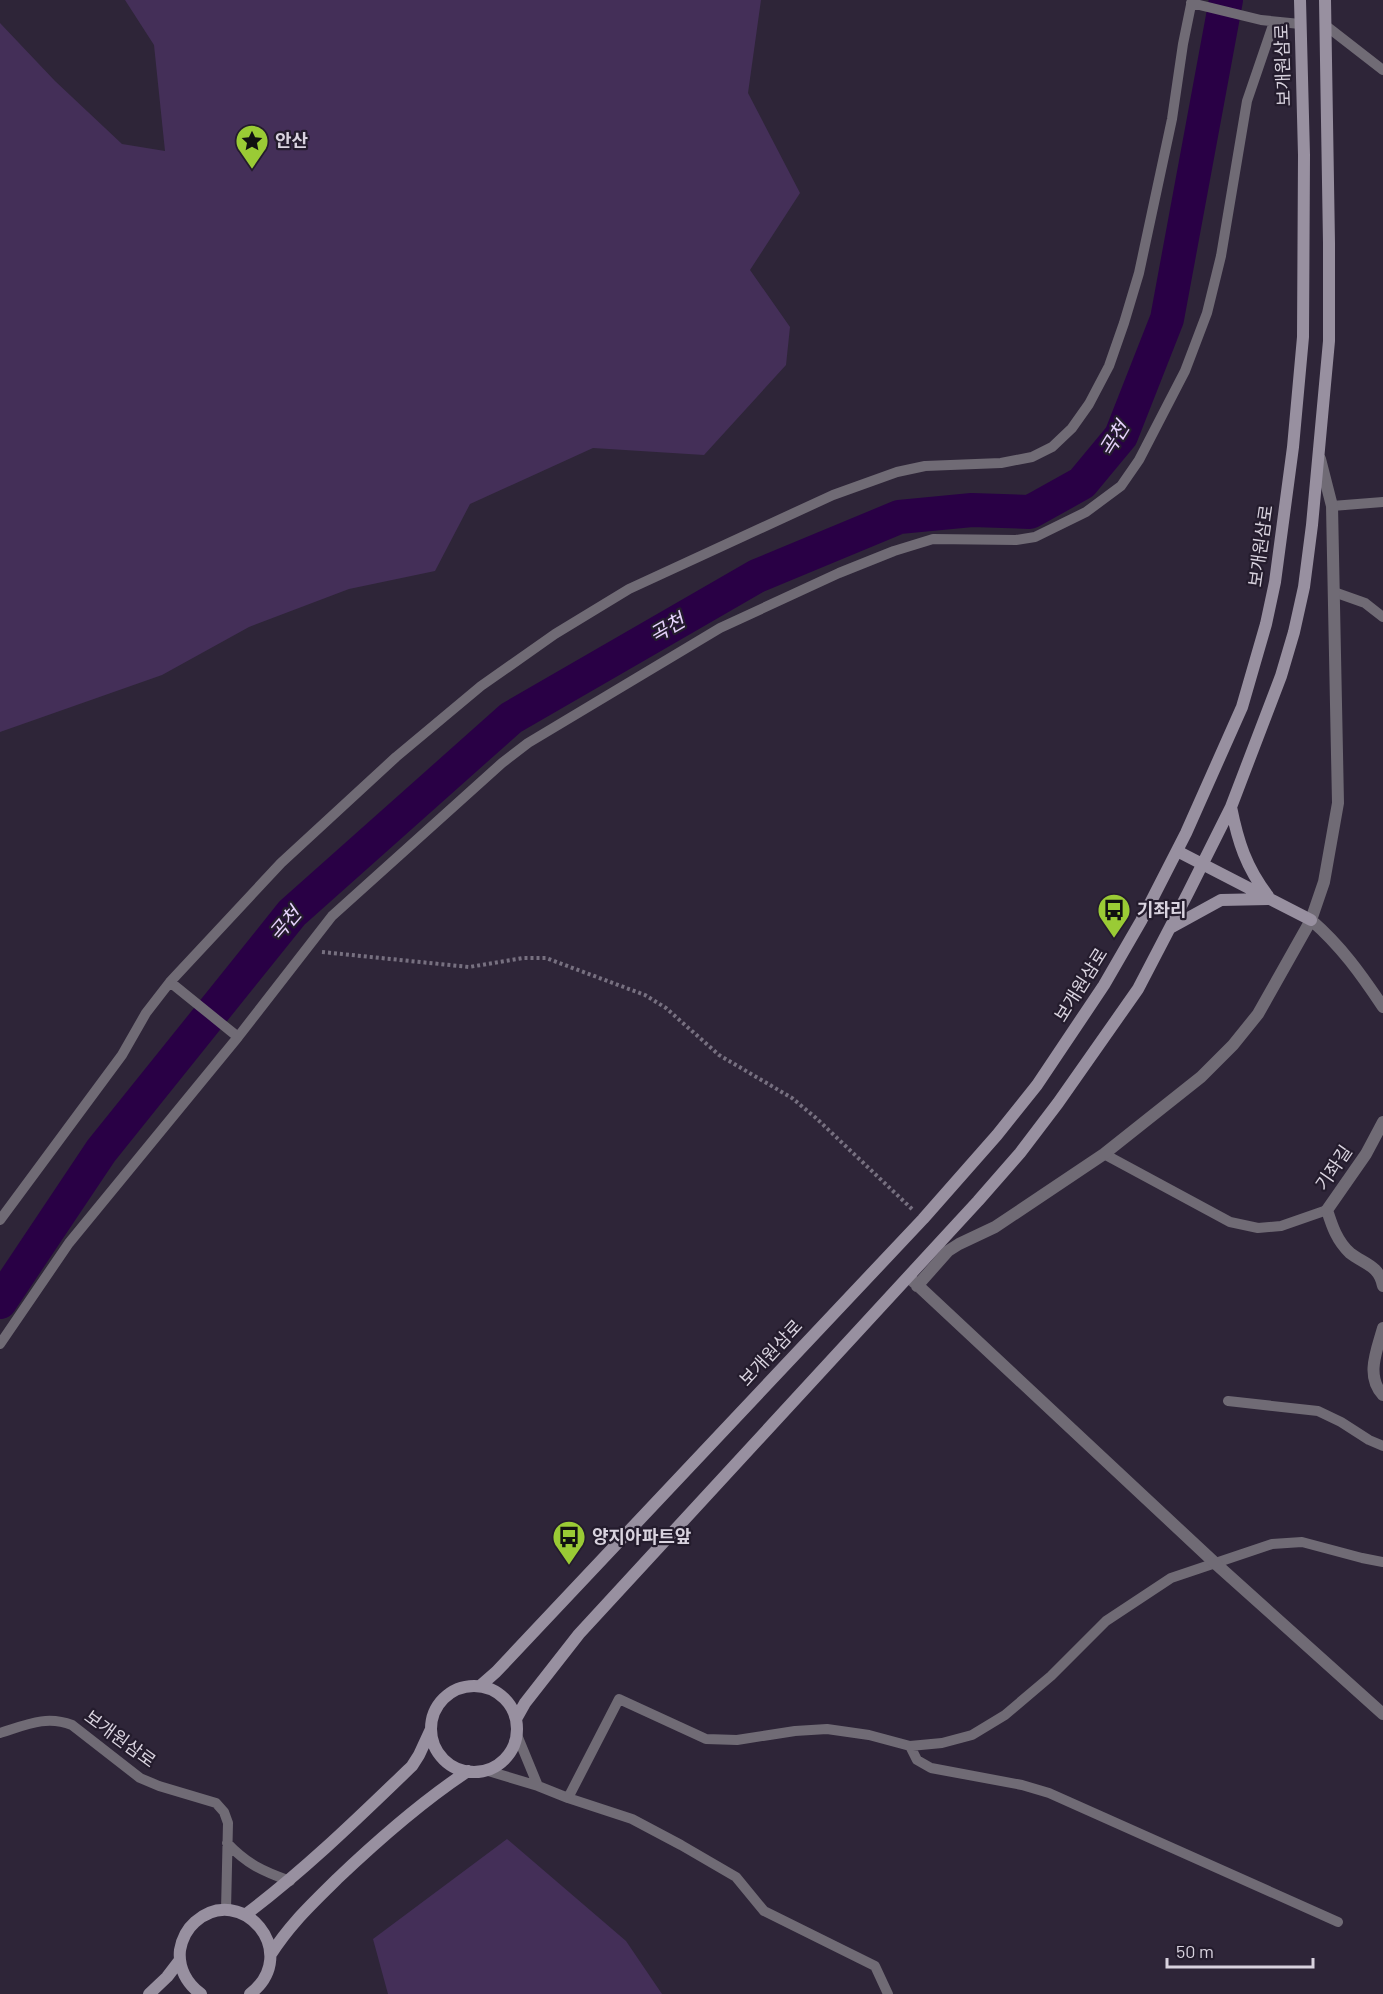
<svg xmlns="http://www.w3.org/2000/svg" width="1383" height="1994" viewBox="0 0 1383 1994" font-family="Barlow,'Noto Sans KR',sans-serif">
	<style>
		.green { fill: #442f58 }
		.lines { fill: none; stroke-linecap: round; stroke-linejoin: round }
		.river { stroke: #290045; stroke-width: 34 }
		.path { stroke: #777080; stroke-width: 4; stroke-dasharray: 3 3; stroke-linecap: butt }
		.service { stroke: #706b75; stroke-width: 10 }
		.minor { stroke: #706b75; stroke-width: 12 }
		.secondary { stroke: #9890a0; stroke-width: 12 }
		.labels { text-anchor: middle; stroke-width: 4.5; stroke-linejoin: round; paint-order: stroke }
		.street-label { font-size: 18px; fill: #d9d3df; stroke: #241c2d }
		.poi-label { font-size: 18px; font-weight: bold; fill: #d9d3df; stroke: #241c2d; text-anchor: start }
		.water-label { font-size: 20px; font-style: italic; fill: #e7d4fd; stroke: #241c2d }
	</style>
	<rect width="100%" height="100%" fill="#2e2538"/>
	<path class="green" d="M 125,0 L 761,0 L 748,93 L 800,193 L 750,270 L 790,327 L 786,365 L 704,455 L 593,448 L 470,504 L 435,571 L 349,589 L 249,627 L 162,675 L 0,732 L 0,23 L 55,81 L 122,144 L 165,151 L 154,45 Z
		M 507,1839 L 626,1941 L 662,1994 L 388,1994 L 373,1939 Z"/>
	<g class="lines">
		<path class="river" d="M 0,1302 L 101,1151 L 292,913 L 511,718 L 757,576 L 899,517 L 972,510 L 1030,512 L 1082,483 L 1121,436 L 1167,319 L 1226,0"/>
		<path class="path" d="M 322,952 L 469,967 L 523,958 L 546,958 L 645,995 L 666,1008 L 719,1055 L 792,1098 L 816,1118 L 913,1210"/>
		<path class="service" d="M 1191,3 L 1261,20 L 1300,24
			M 1325,25 L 1383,70
			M 1332,506 L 1383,502
			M 1334,592 L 1365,603 L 1383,617
			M 170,982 L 238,1037
			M 1104,1154 L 1230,1222 L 1258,1228 L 1281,1226 L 1327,1210
			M 0,1220 L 122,1055 L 146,1013 L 170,982 L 281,863 L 396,757 L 481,686 L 555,634 L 629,589 L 833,495 L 897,472 L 925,466 L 1001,463 L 1032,457 L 1052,447 L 1072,428 L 1089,404 L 1109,366 L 1124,323 L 1139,273 L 1172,119 L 1183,44 L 1192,0
			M 0,1344 L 69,1243 L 238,1037 L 332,916 L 502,763 L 528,743 L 720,628 L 839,573 L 894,551 L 933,539 L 1016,540 L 1035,537 L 1086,512 L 1121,486 L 1139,460 L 1185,371 L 1207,313 L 1221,256 L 1247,101 L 1274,22
			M 1228,1401 L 1318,1411 L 1341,1422 L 1369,1440 L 1383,1446
			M 0,1733 C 26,1725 46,1715 72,1725 L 140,1778 L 159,1786 L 216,1803 L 224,1812 L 228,1823 L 226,1910
			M 517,1735 L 538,1786
			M 910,1746 L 917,1760 L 931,1768 L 1022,1785 L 1049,1793 L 1338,1922
			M 485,1770 L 538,1786 L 568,1798 L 632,1819 L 681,1845 L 736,1877 L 764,1911 L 875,1966 L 888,1994
			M 568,1798 L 619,1699 L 706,1739 L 737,1740 L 795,1731 L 827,1729 L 869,1735 L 910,1746 L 942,1743 L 972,1735 L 1005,1715 L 1051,1676 L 1106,1621 L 1171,1578 L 1272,1544 L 1302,1542 L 1362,1558 L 1383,1562
			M 227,1843 C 247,1864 262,1871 290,1881"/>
		<path class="minor" d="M 1311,920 C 1341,946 1361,974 1383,1007
			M 1383,1122 L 1366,1154 L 1327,1210 C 1332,1226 1337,1241 1350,1253 C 1364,1264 1379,1265 1383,1286
			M 912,1280 L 1216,1564 L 1383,1714
			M 917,1286 L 948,1251 L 959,1244 L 995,1227 L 1104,1154 L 1201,1077 L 1233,1045 L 1258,1014 L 1311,920 L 1324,882 L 1338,803 L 1332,506 L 1320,459
			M 1383,1328 C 1377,1350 1365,1376 1383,1395"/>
		<path class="secondary" d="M 1231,807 C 1238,842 1246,867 1268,896
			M 1177,851 L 1311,920
			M 1170,928 L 1221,900 L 1268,899
			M 480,1686 L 496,1672 L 923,1219 L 997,1135 L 1037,1085 L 1104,985 L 1141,921 L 1186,833 L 1242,707 L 1266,624 L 1275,582 L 1293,447 L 1303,337 L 1304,155 L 1300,0
			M431 1729a43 43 0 1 1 86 0a43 43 0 1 1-86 0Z
			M 516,1719 L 525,1703 L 579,1634 L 978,1201 L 1020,1153 L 1058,1103 L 1138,989 L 1188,893 L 1231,807 L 1281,676 L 1294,632 L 1304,587 L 1312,525 L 1329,341 L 1329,243 L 1325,0
			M 245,1915 C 305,1870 358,1818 412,1766 L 419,1755 L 431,1729
			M 271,1954 C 291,1923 311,1905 337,1879 C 378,1840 421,1802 468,1771
			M 149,1994 L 167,1977 L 180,1960
			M 201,1994 C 187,1984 178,1968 180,1950 C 182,1939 187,1929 195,1922 C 241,1881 303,1953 250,1994"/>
	</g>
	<defs>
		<g id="sight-pin" transform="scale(1.725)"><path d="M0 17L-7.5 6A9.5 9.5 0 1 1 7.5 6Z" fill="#9acb35" stroke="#241c2d"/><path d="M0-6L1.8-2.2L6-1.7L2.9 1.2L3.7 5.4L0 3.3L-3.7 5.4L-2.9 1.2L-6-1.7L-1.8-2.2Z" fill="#111"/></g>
		<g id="bus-pin" transform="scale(1.725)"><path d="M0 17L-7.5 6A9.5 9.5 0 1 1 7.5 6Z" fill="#9acb35" stroke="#241c2d"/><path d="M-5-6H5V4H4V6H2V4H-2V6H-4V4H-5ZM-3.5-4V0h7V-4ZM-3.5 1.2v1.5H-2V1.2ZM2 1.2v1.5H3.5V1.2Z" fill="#111"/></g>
	</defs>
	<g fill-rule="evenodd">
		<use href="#sight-pin" x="252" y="141"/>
		<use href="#bus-pin" x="1114" y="910"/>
		<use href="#bus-pin" x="569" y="1537"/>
	</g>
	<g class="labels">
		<g class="street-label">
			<text transform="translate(1283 65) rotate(-92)" y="6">보개원삼로</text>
			<text transform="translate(1261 546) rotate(-82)" y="6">보개원삼로</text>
			<text transform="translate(1081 985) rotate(-58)" y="6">보개원삼로</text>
			<text transform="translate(1334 1168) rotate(-56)" y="6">기좌길</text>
			<text transform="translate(771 1353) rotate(-47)" y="6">보개원삼로</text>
			<text transform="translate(120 1739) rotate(36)" y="6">보개원삼로</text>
		</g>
		<g class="poi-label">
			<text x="275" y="147">안산</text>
			<text x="1137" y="916">기좌리</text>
			<text x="592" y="1543">양지아파트앞</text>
		</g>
		<g class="water-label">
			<text transform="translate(1114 439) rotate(-58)" y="7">곡천</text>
			<text transform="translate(667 628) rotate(-30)" y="7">곡천</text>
			<text transform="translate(285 924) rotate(-49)" y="7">곡천</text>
		</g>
	</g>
	<path d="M1167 1958v9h146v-9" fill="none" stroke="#d9d3df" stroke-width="3"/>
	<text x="1176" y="1958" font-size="18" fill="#d9d3df" stroke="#241c2d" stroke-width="4.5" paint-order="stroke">50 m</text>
</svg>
